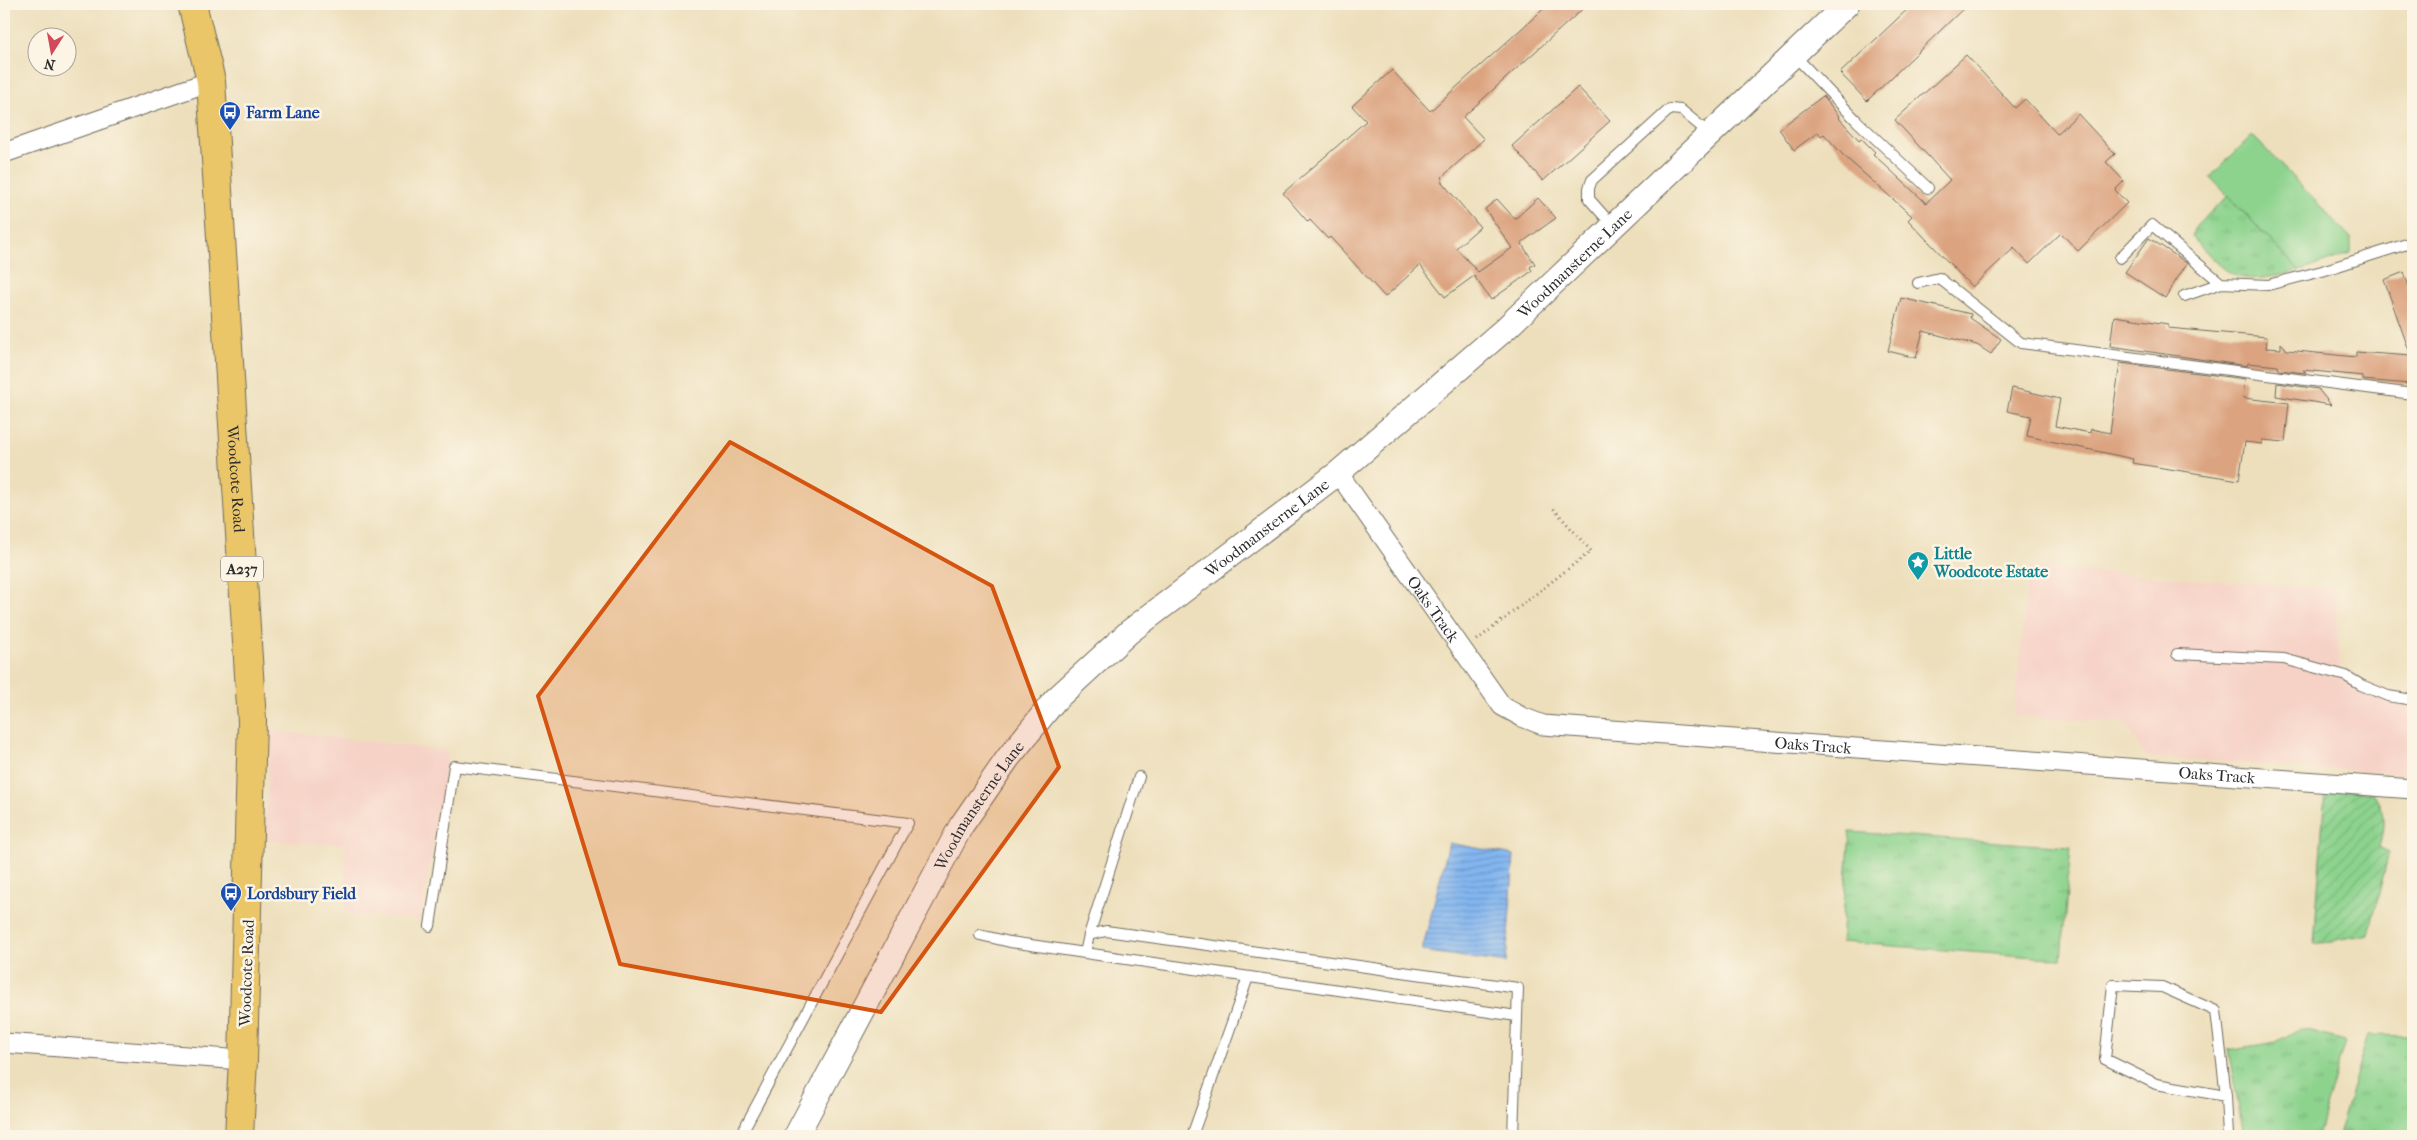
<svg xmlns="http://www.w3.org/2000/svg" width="2417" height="1140" viewBox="0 0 2417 1140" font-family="'IM FELL French Canon',serif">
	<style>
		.built { fill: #f6d1c6 }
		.grass { fill: url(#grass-tufts); stroke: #5c7f5c }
		.garden { fill: url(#garden-furrows); stroke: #5c7f5c }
		.pitch { fill: #8dd38e; stroke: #5c7f5c }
		.water { fill: url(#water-rules); stroke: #57708e }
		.building { fill: #dba37f }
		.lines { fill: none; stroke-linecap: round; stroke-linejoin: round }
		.service-casing { stroke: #6f6a5e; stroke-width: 12 }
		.minor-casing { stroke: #6f6a5e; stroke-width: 21 }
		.tertiary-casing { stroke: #6f6a5e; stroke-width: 26 }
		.primary-casing { stroke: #6f6a5e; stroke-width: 30 }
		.path { stroke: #6f6a5e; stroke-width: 3; stroke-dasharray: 1 4; stroke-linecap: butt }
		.service { stroke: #fff; stroke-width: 10 }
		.minor { stroke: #fff; stroke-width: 19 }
		.tertiary { stroke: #fff; stroke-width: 24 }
		.primary { stroke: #eac669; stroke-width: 28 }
		.marked { fill: #d5540f; fill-opacity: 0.2; stroke: #d5540f; stroke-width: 4; stroke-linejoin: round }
		.labels { text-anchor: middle; stroke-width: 5; stroke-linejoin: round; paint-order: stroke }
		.shield { fill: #fcf5e5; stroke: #6a6863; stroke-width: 1 }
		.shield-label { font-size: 15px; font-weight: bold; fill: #2b2b2b }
		.transit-label { font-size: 16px; font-weight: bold; fill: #164399; stroke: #fcf5e5; text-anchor: start }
		.street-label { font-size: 16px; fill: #2b2b2b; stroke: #fcf5e5 }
		.culture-label { font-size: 16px; font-weight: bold; fill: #0d838f; stroke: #fcf5e5; text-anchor: start }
	</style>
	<defs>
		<pattern id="grass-tufts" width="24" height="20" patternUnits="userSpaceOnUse" patternTransform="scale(1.25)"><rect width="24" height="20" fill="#8dd38e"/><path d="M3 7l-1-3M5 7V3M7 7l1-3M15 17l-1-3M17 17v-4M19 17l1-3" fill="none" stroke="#7ab57b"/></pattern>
		<pattern id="garden-furrows" width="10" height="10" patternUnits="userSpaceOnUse" patternTransform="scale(1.25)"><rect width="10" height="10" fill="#8dd38e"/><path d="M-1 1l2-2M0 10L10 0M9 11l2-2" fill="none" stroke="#7ab57b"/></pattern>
		<pattern id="water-rules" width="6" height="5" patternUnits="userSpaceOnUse" patternTransform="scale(1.25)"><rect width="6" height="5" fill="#83b6f0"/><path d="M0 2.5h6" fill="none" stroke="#6b94c3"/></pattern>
	</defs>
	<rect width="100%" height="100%" fill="#fcf5e5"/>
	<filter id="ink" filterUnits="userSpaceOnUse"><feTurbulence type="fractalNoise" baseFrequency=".02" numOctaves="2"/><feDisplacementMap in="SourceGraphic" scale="10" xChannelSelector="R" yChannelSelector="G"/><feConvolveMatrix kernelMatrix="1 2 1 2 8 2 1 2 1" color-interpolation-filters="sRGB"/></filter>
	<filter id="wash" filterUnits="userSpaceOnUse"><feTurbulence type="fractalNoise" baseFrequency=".0096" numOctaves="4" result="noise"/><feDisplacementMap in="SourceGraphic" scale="20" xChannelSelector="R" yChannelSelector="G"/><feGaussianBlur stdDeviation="1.12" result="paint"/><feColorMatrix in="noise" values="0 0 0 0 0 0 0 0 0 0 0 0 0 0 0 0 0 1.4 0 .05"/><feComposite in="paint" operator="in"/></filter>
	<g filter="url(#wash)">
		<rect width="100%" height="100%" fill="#eddfbc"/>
		<path class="built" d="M 2029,567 L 2335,589 L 2340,674 L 2413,699 L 2413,738 L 2408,774 L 2146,757 L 2125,723 L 2014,716 Z
			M 270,730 L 448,751 L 421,919 L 345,915 L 345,844 L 265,841 Z"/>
		<path class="grass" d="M 2228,196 L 2300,271 C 2235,285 2236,283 2191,236 L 2196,226 Z
			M 1850,832 L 2071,847 L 2061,959 L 1841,942 Z
			M 2299,1029 L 2345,1041 L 2318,1136 L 2244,1136 L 2228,1050 L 2276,1042 Z
			M 2368,1035 L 2413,1036 L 2413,1136 L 2338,1136 Z"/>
		<path class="garden" d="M 2325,788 L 2372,792 C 2387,813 2384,824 2379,848 L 2389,852 L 2369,934 L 2314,944 Z"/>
		<path class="pitch" d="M 2252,135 L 2351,238 L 2351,253 L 2300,271 L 2210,177 Z"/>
		<path class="water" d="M 1449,843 L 1514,855 L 1506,963 L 1422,951 Z"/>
		<g id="blocks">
			<path class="building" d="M 1549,4 L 1588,4 L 1463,117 L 1484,139 L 1442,177 L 1443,179 L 1441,181 L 1480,227 L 1456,248 L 1478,272 L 1512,248 L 1485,209 L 1497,199 L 1515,219 L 1538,198 L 1556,218 L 1521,243 L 1535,264 L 1530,267 L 1532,271 L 1491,300 L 1474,276 L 1445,297 L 1420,265 L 1385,297 L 1330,237 L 1328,239 L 1310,220 L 1308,222 L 1283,193 L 1366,121 L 1352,106 L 1392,70 L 1430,111 Z
				M 1913,4 L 1968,4 L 1867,101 L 1840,73 Z
				M 1966,55 L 2015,108 L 2025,99 L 2057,134 L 2078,114 L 2115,154 L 2106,162 L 2124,181 L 2115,190 L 2127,203 L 2078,251 L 2061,233 L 2029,264 L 2014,248 L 1972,287 L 1908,220 L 1912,216 L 1843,155 L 1824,134 L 1821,136 L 1818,132 L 1794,150 L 1779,129 L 1823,96 L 1839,116 L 1838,117 L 1859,140 L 1861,138 L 1875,152 L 1873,154 L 1926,203 L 1950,180 L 1895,120 Z
				M 1578,87 L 1610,121 L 1543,181 L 1512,146 Z
				M 2149,238 L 2187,263 L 2165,298 L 2125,272 Z
				M 2404,272 L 2413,299 L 2413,356 L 2410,384 L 2363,380 L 2363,376 L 2303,370 L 2306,373 L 2279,370 L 2278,366 L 2248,363 L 2247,366 L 2110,346 L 2114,316 L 2168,324 L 2168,328 L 2267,337 L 2266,348 L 2281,349 L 2281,343 L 2287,350 L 2356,357 L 2356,352 L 2411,356 L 2384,280 Z
				M 1901,298 L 1971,314 L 1970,318 L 2001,339 L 1991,354 L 1977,345 L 1923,331 L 1916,358 L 1888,351 Z
				M 2120,363 L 2245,379 L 2243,398 L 2289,403 L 2285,442 L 2262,440 L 2262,444 L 2245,442 L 2239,480 L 2132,463 L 2133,459 L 2027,436 L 2031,416 L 2007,411 L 2012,388 L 2060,399 L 2055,426 L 2090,433 L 2091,429 L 2110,433 Z
				M 2277,383 L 2318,389 L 2331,405 L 2276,396 Z"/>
		</g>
	</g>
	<g filter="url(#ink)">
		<use href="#blocks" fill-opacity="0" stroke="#6f6a5e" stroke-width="1"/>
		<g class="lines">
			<g class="service-casing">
				<path id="service" d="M 1794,55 L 1857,121 L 1928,188
					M 1613,226 L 1589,199 L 1589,188 L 1592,180 L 1670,109 L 1681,110 L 1710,134
					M 2120,258 L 2152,225 L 2221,283 L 2268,285 L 2322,271 L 2413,242
					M 1918,283 L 1939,278 L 2021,343 L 2413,394
					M 2184,296 L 2221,283
					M 2177,654 L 2284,659 L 2346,676 L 2361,685 L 2388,696 L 2413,700
					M 430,926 L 454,766 L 908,823 L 740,1136
					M 980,935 L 1010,942 L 1085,953
					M 1089,935 L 1139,777
					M 2226,1096 L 2156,1084 L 2105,1059 L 2113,985 L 2162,987 L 2216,1011 L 2226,1096 L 2228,1136
					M 1192,1136 L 1248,977
					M 1513,1136 L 1518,988 L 1106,931 L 1089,935 L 1085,953 L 1517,1016"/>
			</g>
			<g class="minor-casing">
				<g id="minor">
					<path d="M 4,153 L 211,81"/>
					<path id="s1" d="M 1338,473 L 1502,706 L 1522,717 L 1543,725 L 2413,789"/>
					<path d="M 4,1043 L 243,1060"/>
				</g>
			</g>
			<g class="tertiary-casing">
				<g id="tertiary">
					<path id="s2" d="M 796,1136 L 961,826 L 1008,758 L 1055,700 L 1129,632 L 1338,473 L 1505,329 L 1847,4"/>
				</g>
			</g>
			<g class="primary-casing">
				<g id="primary">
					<path id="s3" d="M 192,4 L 211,81 L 252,721 L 243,1060 L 239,1136"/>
				</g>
			</g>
			<path class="path" d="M 1477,640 L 1591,551 L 1552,507"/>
			<use href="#service" class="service"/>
			<use href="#minor" class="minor"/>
			<use href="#tertiary" class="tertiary"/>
			<use href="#primary" class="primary"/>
		</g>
	</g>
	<path class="marked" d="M 730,442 L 992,586 L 1059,767 L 881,1012 L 620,964 L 538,696 Z"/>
	<defs>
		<g id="bus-pin" transform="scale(1.125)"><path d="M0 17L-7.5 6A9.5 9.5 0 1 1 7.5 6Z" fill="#1a4fb4" stroke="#fcf5e5"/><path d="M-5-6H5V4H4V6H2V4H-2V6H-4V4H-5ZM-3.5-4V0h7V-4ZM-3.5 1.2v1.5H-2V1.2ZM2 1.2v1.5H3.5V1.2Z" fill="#fff"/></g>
		<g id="sight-pin" transform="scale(1.125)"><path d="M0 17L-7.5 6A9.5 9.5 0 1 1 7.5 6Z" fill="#0f9aa8" stroke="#fcf5e5"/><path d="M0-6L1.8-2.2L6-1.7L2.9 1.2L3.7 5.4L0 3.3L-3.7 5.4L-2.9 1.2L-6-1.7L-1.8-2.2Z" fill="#fff"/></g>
	</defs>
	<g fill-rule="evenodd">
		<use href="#bus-pin" x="230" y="112"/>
		<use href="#sight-pin" x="1918" y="562"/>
		<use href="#bus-pin" x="231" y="893"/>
	</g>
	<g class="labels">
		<rect class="shield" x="221" y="556.5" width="42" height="25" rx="4"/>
		<g class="shield-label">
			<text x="242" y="574">A237</text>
		</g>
		<g class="transit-label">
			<text x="246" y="118">Farm Lane</text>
			<text x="247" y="899">Lordsbury Field</text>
		</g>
		<g class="street-label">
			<text dy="6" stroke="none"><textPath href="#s2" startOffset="1188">Woodmansterne Lane</textPath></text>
			<text dy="6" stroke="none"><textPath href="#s3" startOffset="478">Woodcote Road</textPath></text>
			<text dy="6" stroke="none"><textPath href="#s2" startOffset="782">Woodmansterne Lane</textPath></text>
			<text dy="6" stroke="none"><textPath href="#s1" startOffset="166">Oaks Track</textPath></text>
			<text dy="6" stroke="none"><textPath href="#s1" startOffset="601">Oaks Track</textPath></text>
			<text dy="6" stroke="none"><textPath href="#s1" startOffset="1006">Oaks Track</textPath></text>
			<text dy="6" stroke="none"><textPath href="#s2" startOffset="378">Woodmansterne Lane</textPath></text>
			<text transform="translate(246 973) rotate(-88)" y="6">Woodcote Road</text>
		</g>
		<g class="culture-label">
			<text x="1934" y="559">Little<tspan x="1934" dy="18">Woodcote Estate</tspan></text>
		</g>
	</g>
	<rect width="2417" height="1140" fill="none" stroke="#fcf5e5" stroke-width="20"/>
	<g transform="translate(52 52) rotate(191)"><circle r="24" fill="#fcf5e5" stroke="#a8a49b"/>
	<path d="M0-4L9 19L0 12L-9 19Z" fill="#d1495b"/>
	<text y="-8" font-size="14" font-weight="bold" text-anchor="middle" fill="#2b2b2b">N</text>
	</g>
</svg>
